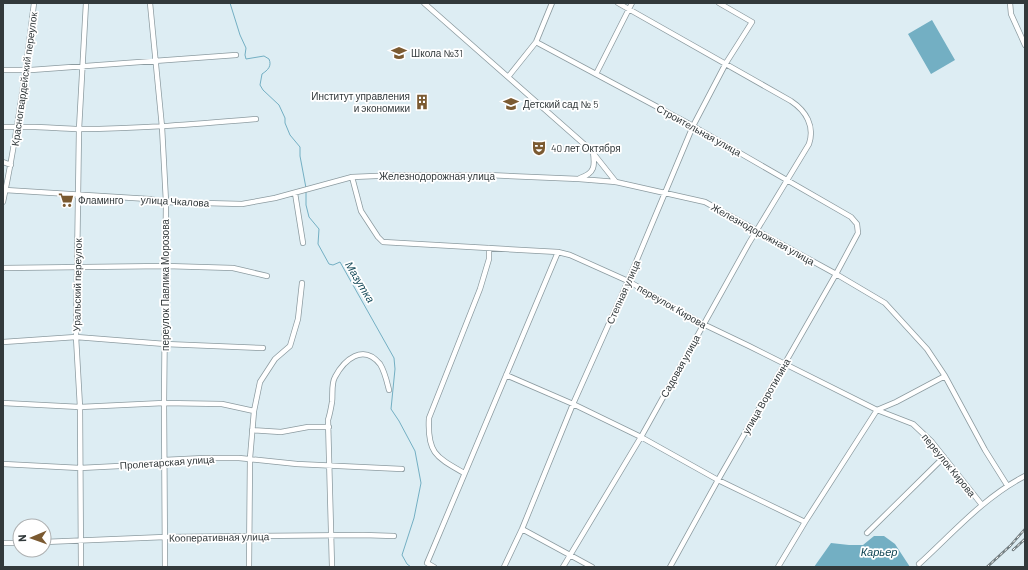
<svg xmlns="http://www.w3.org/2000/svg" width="1028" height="570" viewBox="0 0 1028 570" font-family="Barlow,sans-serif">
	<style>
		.water { fill: #73afc3 }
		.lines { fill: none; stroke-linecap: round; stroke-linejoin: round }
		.stream { stroke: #73afc3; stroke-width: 1 }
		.minor-casing { stroke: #8c9ba0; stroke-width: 6 }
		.minor { stroke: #fff; stroke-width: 4.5 }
		.rail-casing { stroke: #727d80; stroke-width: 2.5 }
		.rail { stroke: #fff; stroke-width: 1; stroke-dasharray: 3; stroke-linecap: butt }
		.labels { text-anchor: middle; stroke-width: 3.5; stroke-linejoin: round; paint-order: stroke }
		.poi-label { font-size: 10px; fill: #32393b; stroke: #fff; text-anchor: start }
		.street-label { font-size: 10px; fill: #32393b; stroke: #fff }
		.water-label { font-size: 11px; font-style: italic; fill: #114655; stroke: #fff }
	</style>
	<rect width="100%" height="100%" fill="#ddedf3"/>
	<path class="water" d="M 932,20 L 955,60 L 931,74 L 908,34 Z
		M 874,536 L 884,536 L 895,544 L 910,567 L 814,567 L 831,543 L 849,545 L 863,545 Z"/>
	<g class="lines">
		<path class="stream" d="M 230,3 L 240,35 L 246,48 L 245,55 L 246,59 L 264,56 L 269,59 C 272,66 268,70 262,74 L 260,85 L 263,90 L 279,105 L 285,118 L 285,123 L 290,135 L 300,147 L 300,156 L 306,188
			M 306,192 L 306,205 L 309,217 L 319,229 L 318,244 L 329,264 L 333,265 L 340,262 L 394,358 L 395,369 L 391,409 L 399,421 L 415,451 L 421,483 L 414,518 L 402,555 L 407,564 L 411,567"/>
		<g class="minor-casing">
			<path id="minor" d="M 150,3 L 162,127 L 166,202 L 164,403 L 165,567
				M 424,3 L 593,152 C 595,166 595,173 580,178
				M 1010,3 L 1011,14 L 1025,45
				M 536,42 L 693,126 L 851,217 L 857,224 L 858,233 L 836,274 L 718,480 L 670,567
				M 3,70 L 31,70 L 236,55
				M 596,74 L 632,3
				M 508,77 L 536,42 L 552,3
				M 3,127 C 28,126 54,128 79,129 C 138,129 197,124 256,119
				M 593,153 L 616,182
				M 3,162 L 11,165
				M 352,177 L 361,211 L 378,237 L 383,242 L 558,252 L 570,255 L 628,281 L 703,324 L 749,346 L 877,410 L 913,424 L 932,442 L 982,505
				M 5,190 L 149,199 L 166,202 L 242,204 L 275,198 L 352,177 L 399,175 L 488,175 L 579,179 L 616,182 L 705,202 L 836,274 L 885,303 L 927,349 L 945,376 L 985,450 L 1007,485
				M 295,193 L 303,243
				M 3,202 C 17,136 26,70 34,3
				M 3,268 L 166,266 L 233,268 L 267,276
				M 3,342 L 76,337 L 165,344 L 263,348
				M 506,375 L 573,404 L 641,437 L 718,480 L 805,522
				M 3,403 L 80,407 L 164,403 L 222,404 L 254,411
				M 252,430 L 281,432 L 308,427 L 329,427
				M 3,464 L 80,468 L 159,464 L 164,460 L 205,458 L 239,458 L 297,464 L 402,469
				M 464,473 C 436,457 427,453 429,418 L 480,289 L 489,259 L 489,248
				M 522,529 L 592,567
				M 867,533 L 944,457
				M 44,542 L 165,537 L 363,535 L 394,536
				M 3,543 L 20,543
				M 919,564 C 953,533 984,497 1025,476
				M 81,567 L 80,407 L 76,337 L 77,267 L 79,129 L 86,3
				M 249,567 L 250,458 L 254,411 L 260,382 L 275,359 L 290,346 L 298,319 L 302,283
				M 332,567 L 328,420 C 330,414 331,408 332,402 C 333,394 331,384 335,377 C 344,360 363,343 380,364 C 385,372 387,382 389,390
				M 434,567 L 427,563 L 558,252
				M 504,567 L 522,529 L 573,404 L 628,281 L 693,126 L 726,63 L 752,22 L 719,3
				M 563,567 L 641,437 L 749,243 L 809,144 C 815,126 806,111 791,101 L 618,3
				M 778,567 L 805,522 L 877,410 L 896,402 L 945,376"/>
		</g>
		<use href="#minor" class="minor"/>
		<g class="rail-casing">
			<path id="rail" d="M 1013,550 L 1025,539
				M 987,567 L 1010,546 L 1025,529"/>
		</g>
		<use href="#rail" class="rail"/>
	</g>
	<defs>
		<g id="school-bare" transform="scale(1.2)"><path d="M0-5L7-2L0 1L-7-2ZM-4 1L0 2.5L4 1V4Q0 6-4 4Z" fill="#7b5a31" stroke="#fff" stroke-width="2.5" paint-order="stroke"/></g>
		<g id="building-bare" transform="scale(1.2)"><path d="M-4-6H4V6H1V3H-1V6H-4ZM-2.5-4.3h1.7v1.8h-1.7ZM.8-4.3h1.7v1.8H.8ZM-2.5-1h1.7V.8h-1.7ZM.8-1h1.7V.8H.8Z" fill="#7b5a31" stroke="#fff" stroke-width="2.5" paint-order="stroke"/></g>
		<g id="theatre-bare" transform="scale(1.2)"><path d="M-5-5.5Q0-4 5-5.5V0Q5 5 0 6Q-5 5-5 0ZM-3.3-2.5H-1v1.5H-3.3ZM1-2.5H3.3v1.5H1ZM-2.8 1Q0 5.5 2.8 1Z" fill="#7b5a31" stroke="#fff" stroke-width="2.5" paint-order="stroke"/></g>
		<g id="supermarket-bare" transform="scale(1.2)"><path d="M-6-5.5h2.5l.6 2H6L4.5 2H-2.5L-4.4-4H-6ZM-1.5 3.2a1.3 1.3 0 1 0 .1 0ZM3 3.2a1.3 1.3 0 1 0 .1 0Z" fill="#7b5a31" stroke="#fff" stroke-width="2.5" paint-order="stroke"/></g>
	</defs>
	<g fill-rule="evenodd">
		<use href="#school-bare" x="399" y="53"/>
		<use href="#building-bare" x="422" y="102"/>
		<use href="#school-bare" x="511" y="104"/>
		<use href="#theatre-bare" x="539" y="148"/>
		<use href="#supermarket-bare" x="66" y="200"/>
	</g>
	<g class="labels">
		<g class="poi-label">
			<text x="411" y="57">Школа №31</text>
			<text x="410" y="100" text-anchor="end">Институт управления<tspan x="410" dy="12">и экономики</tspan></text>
			<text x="523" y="108">Детский сад № 5</text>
			<text x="551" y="152">40 лет Октября</text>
			<text x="78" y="204">Фламинго</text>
		</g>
		<g class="street-label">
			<text transform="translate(24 79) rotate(-82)" y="4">Красногвардейский переулок</text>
			<text transform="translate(699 130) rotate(29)" y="4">Строительная улица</text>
			<text x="437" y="180">Железнодорожная улица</text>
			<text transform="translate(175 201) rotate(3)" y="4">улица Чкалова</text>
			<text transform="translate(763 234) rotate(29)" y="4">Железнодорожная улица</text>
			<text transform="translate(77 285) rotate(-89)" y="4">Уральский переулок</text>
			<text transform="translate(165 285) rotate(-90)" y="4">переулок Павлика Морозова</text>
			<text transform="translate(623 292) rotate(-66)" y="4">Степная улица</text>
			<text transform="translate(672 306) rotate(30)" y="4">переулок Кирова</text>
			<text transform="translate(680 366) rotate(-61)" y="4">Садовая улица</text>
			<text transform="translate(766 396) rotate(-60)" y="4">улица Воротилина</text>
			<text transform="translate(167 462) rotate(-4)" y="4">Пролетарская улица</text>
			<text transform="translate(949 465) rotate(51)" y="4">переулок Кирова</text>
			<text transform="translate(219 537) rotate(-1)" y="4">Кооперативная улица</text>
		</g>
		<g class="water-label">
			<text transform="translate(360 282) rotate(59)" y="4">Мазутка</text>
			<text x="879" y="556">Карьер</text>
		</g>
	</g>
	<rect width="1028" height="570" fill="none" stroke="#32393b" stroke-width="8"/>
	<g transform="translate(32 538) rotate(268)"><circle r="19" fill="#ffffff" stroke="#adb0b1"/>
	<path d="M0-3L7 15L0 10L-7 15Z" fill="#7b5a31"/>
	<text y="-6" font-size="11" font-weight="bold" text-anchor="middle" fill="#32393b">N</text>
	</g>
</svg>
